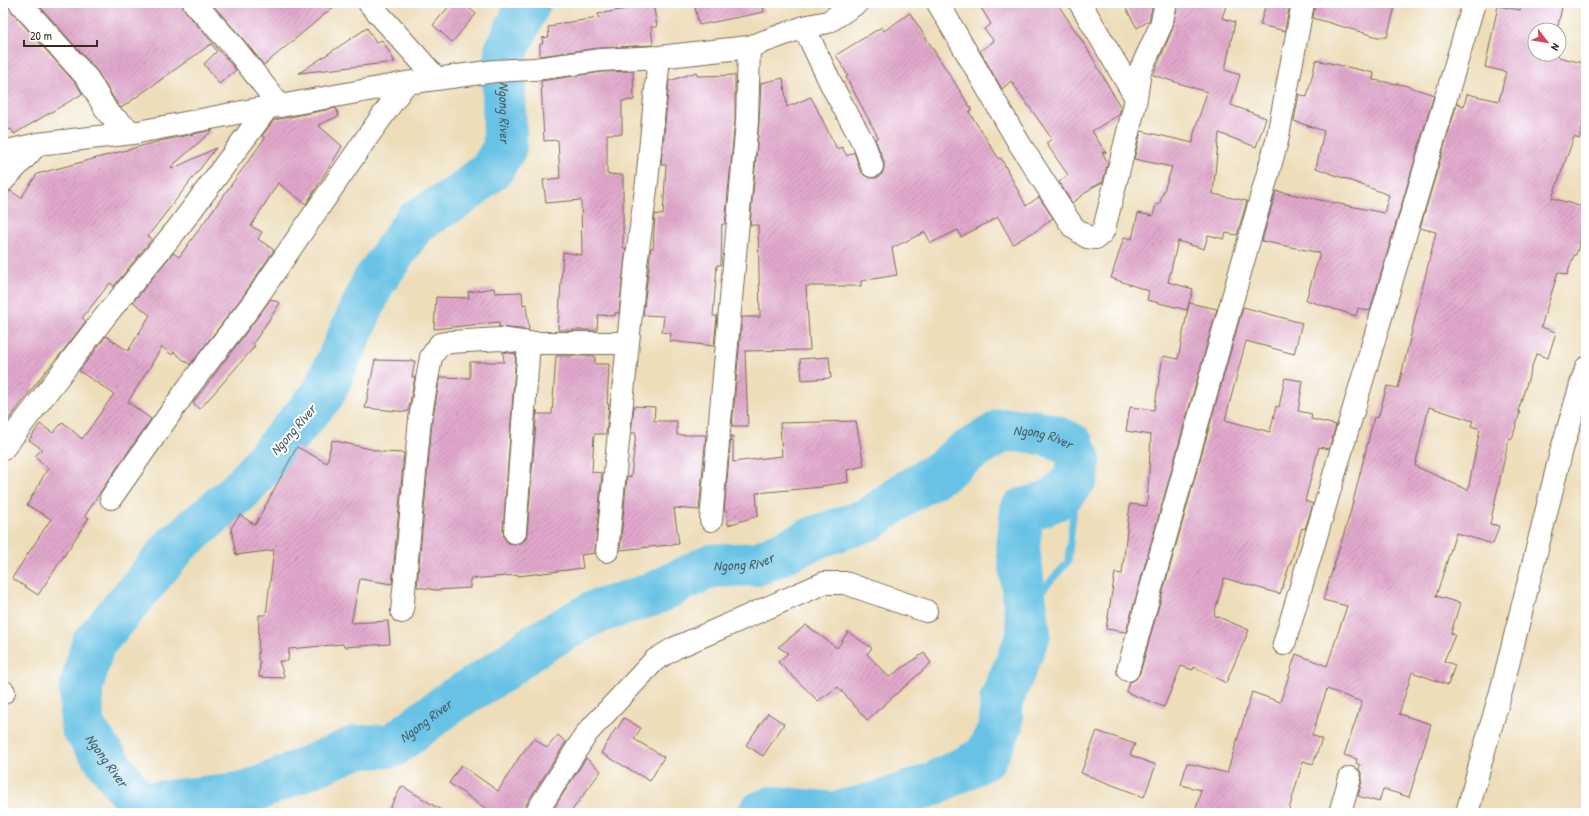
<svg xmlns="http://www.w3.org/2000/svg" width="1589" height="816" viewBox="0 0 1589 816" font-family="'Patrick Hand',sans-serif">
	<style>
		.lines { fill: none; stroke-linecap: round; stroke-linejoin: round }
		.stream { stroke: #68c2e5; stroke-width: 7 }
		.river { stroke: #68c2e5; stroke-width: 44 }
		.building { fill: url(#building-hatch); fill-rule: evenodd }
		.minor-casing { stroke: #796954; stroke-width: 24 }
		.minor { stroke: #fff; stroke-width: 22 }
		.labels { text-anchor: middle; stroke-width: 4; stroke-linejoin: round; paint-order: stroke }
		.water-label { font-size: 14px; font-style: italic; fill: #4b5f64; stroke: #fff }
	</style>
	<defs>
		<pattern id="building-hatch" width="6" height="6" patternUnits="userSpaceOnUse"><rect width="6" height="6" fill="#e2a9cd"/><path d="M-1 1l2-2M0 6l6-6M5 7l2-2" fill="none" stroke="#b88aa6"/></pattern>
	</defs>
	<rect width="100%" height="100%" fill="#fff"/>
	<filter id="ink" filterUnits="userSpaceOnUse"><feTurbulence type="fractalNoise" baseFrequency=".025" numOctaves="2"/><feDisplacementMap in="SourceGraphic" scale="8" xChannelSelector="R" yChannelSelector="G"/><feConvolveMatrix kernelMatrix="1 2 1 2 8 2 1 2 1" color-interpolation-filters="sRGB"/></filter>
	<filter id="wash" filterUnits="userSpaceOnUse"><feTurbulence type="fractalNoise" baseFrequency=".012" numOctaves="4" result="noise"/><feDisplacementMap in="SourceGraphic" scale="16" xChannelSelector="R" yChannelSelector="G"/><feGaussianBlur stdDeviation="0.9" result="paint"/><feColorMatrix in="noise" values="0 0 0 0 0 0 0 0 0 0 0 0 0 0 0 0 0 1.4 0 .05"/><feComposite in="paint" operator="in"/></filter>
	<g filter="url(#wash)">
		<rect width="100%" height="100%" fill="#edddb9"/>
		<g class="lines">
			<path class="stream" d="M 1029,634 L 1044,588 L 1068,562 L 1077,476"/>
			<g class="river">
				<path id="s1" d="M 529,3 L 506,51 L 504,89 L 505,147 L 492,169 L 461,195 L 415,222 L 373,283 L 323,394 L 240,491 L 177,544 L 93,644 L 81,688 L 82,726 L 139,805 L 248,793 L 357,747 L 392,746 L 452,701 L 500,672 L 531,648 L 593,613 L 651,595 L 710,566 L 757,564 L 817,537 L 870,519 L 907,492 L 944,470 L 959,457 L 1003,430 L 1032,431 L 1053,436 L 1072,445 L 1079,460 L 1077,476 L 1058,498 L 1038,506 L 1022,510 L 1018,548 L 1029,634 L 1001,701 L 1001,726 L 985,758 L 931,785 L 879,803 L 837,813"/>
				<path d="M 760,813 L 772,808 L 826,813"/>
			</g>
		</g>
		<g id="blocks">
			<path class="building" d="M 3,3 L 8,3 L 11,11 L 78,86 L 82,94 L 14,134 L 11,129 L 3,132 Z
				M 37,3 L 182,3 L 185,11 L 236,70 L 219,84 L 204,64 L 217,51 L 211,44 L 121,108 L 118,105 L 97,71 Z
				M 211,3 L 338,3 L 264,65 L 243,39 Z
				M 452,3 L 463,3 L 476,14 L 452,42 L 433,25 Z
				M 624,3 L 653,3 L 657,27 L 651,27 L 653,45 L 599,48 L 540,56 L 540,44 L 543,43 L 542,38 L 549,37 L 548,27 L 555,26 L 555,24 L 599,18 L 598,14 L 626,9 Z
				M 694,3 L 763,3 L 764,12 L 699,25 Z
				M 978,3 L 1057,3 L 1088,50 L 1121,108 L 1119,115 L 1092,131 L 1106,153 L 1102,152 L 1108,163 L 1103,182 L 1093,187 L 1072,203 L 1059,182 L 1068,175 L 1046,143 L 1052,139 L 1011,81 L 1002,89 L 980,51 L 994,41 L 984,29 L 991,24 Z
				M 1123,3 L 1153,3 L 1149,21 L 1137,28 Z
				M 1178,3 L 1227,3 L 1222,18 L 1235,22 L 1225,70 L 1240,75 L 1231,105 L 1266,118 L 1256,147 L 1219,133 L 1213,194 L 1247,201 L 1237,235 L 1226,233 L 1224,239 L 1208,235 L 1204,249 L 1178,241 L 1168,282 L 1193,289 L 1187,310 L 1147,300 L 1149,291 L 1111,278 L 1124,237 L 1132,239 L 1138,213 L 1153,216 L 1156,204 L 1159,205 L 1172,167 L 1134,159 L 1141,131 L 1193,143 L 1194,133 L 1207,92 L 1153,75 L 1172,30 Z
				M 1266,3 L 1290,3 L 1285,31 L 1260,25 Z
				M 1315,3 L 1396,3 L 1387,37 L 1378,37 L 1313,18 Z
				M 1521,3 L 1563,3 L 1557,30 L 1535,30 L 1535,54 L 1551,54 L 1551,55 L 1586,64 L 1586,119 L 1579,139 L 1574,137 L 1552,198 L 1586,208 L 1586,221 L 1576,255 L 1574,255 L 1567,275 L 1558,272 L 1541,327 L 1556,332 L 1548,358 L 1536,354 L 1518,411 L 1520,412 L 1512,439 L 1509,438 L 1490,524 L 1499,526 L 1493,544 L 1456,533 L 1436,596 L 1460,603 L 1451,633 L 1455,635 L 1444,661 L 1455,665 L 1448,685 L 1412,672 L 1399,714 L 1431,724 L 1409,797 L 1383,789 L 1379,802 L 1358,796 L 1362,781 L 1362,775 L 1359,769 L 1360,765 L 1356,763 L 1357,759 L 1344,755 L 1362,702 L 1327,689 L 1312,735 L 1322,739 L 1313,764 L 1303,761 L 1288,813 L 1195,813 L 1201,790 L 1181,785 L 1187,763 L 1227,773 L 1252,692 L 1280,702 L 1296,654 L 1327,666 L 1347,606 L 1323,600 L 1350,514 L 1374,417 L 1378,418 L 1387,386 L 1398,388 L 1436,232 L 1420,228 L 1457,103 L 1464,106 L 1467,94 L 1499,101 L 1506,72 L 1485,67 L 1498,6 L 1520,10 ZM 1429,407 L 1473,421 L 1471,426 L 1480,429 L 1468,490 L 1415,466 Z
				M 910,13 L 972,110 L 969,112 L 999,159 L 1001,158 L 1026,206 L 1039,197 L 1053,218 L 1039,229 L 1013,244 L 998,217 L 961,237 L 958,230 L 931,243 L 925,232 L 892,248 L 897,275 L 861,281 L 861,286 L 806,286 L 810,350 L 745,351 L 748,426 L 732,426 L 742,317 L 760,317 L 758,225 L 750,225 L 759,123 L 761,83 L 783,78 L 787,107 L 811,97 L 837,149 L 842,147 L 847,156 L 854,152 L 860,170 L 864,175 L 870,178 L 877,178 L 882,174 L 884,168 L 884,162 L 875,139 L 878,137 L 846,77 L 848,76 L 836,55 L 882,27 L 884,31 Z
				M 367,28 L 376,43 L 382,40 L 395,62 L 299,73 Z
				M 1316,60 L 1374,73 L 1373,80 L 1404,85 L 1434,95 L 1370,311 L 1358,308 L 1356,316 L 1306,300 L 1320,253 L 1262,241 L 1276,191 L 1384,213 L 1389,195 L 1316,168 L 1324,131 L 1294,121 L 1299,94 L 1307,97 Z
				M 633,71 L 634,100 L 622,101 L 622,134 L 607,134 L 607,174 L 623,175 L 623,248 L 626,248 L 619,313 L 615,313 L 615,316 L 598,315 L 597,330 L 558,330 L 563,252 L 582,255 L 581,200 L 546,203 L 543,180 L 560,178 L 558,140 L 544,141 L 541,81 L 602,72 Z
				M 697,72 L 697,76 L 735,75 L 735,121 L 725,224 L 722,224 L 721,265 L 717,265 L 713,316 L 717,316 L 714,346 L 670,341 L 671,333 L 662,332 L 664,316 L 643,315 L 651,248 L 653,248 L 655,214 L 663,215 L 666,165 L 661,165 L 669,81 Z
				M 336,108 L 339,116 L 318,125 L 342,146 L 338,153 L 306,204 L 278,183 L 251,226 L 262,232 L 258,239 L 274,250 L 243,296 L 190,365 L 174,352 L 172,355 L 162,347 L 128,402 L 151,419 L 101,491 L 85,516 L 89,518 L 38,595 L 12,578 L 51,519 L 27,505 L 48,468 L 35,456 L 42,449 L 29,440 L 40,424 L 53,433 L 63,422 L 82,439 L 114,394 L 79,371 L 106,336 L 128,351 L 150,315 L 133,302 L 173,253 L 179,257 L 265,138 L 262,136 L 274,120 Z
				M 213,130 L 171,167 L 172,169 L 216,148 L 148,236 L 152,239 L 114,286 L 110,283 L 82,318 L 86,321 L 59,356 L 45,372 L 3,427 L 3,193 L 11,191 L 21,198 L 37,174 L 160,141 Z
				M 494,288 L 495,293 L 522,292 L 523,305 L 526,304 L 529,330 L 499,327 L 499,322 L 434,329 L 436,297 L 469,298 L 468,292 Z
				M 271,299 L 280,303 L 253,344 L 255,346 L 200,409 L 193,403 Z
				M 1189,303 L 1217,309 L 1126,632 L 1106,629 L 1115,573 L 1122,574 L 1130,504 L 1147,506 L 1151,435 L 1126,431 L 1130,407 L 1154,410 L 1163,356 L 1178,359 Z
				M 1243,307 L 1302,323 L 1294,354 L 1246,341 L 1225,420 L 1270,432 L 1276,406 L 1279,407 L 1285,378 L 1303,381 L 1298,411 L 1312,414 L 1311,419 L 1336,425 L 1329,449 L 1319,447 L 1305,501 L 1313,504 L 1305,529 L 1302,528 L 1280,594 L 1224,578 L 1214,615 L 1249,630 L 1226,683 L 1194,667 L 1193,670 L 1181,666 L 1164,707 L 1126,692 L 1130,682 L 1136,679 L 1140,673 Z
				M 503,352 L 516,354 L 503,531 L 504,538 L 508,543 L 514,544 L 521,543 L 526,539 L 527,533 L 537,410 L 537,414 L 552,414 L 556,356 L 595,356 L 595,364 L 609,364 L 607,404 L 609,404 L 606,434 L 594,434 L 592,472 L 602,473 L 595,553 L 581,555 L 583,568 L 519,576 L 519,575 L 470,579 L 470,588 L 436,590 L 417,587 L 432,421 L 440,377 L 470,378 L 470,362 L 504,362 Z
				M 829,357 L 831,378 L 802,380 L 800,359 Z
				M 375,360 L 415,361 L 412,377 L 415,377 L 408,412 L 365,408 Z
				M 634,406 L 655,407 L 654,421 L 677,421 L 677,435 L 706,435 L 699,510 L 674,508 L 679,544 L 620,550 L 627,476 L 631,477 L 636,433 L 631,433 Z
				M 856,421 L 864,466 L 847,470 L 848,482 L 822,486 L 822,487 L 756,493 L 758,516 L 728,525 L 727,511 L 724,511 L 731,436 L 733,436 L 733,462 L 782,456 L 780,423 Z
				M 332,440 L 383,452 L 404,453 L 392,584 L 360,579 L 351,623 L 388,621 L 390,644 L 344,647 L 343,644 L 289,649 L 288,661 L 279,661 L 285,678 L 259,677 L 260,661 L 258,660 L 259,615 L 266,615 L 274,550 L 236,555 L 231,528 L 240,515 L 255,525 L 297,447 L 327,463 Z
				M 806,625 L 837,648 L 848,632 L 872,648 L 867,654 L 889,677 L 924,653 L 931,663 L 867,720 L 838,687 L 818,701 L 778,662 L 788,653 L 778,647 Z
				M 768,713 L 784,724 L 763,756 L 746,745 Z
				M 624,718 L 641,728 L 634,739 L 664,757 L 650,781 L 601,753 L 616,728 L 617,729 Z
				M 1097,731 L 1135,744 L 1130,755 L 1156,765 L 1144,797 L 1081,773 Z
				M 558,735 L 566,742 L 525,806 L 524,813 L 492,813 L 449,783 L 461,765 L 498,791 L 520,756 L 534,738 L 547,748 Z
				M 586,758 L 601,771 L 570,813 L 551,813 Z
				M 402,786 L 446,813 L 387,813 Z"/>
		</g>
	</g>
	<g filter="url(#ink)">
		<use href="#blocks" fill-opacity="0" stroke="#796954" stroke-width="1"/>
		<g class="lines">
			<g class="minor-casing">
				<path id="minor" d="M 20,3 L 88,79 L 108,113 L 133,133
					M 194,3 L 234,47 L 280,106
					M 369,3 L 437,79
					M 938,3 L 1019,143 L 1073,227 L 1087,237 L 1096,238 L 1102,233 L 1104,229 L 1135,104 L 1140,71 L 1161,25 L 1166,3
					M 1080,3 L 1136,98
					M 804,27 L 834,90 L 864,144 L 872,166
					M 3,152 L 38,144 L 133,133 L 268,107 L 280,106 L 406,83 L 495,71 L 535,69 L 601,60 L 659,57 L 749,47 L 804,27 L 828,22 L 857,3
					M 3,181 L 38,144
					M 3,449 L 107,314 L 178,228 L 268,107
					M 111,498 L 190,385 L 253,303 L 363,143 L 406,83
					M 711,520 L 747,122 L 749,47
					M 515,532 L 529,343
					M 607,551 L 636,264 L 647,182 L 659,57
					M 402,612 L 420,419 L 431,357 L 440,344 L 451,342 L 500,339 L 529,343 L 628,343
					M 1284,644 L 1474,3
					M 1128,670 L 1277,141 L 1303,3
					M 3,693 L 4,692
					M 536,813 L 587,733 L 655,660 L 675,648 L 824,583 L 845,583 L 926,611
					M 1340,813 L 1350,778
					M 1467,813 L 1483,754 L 1502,688 L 1562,449 L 1586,368"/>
			</g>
			<use href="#minor" class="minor"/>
		</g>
	</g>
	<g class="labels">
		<g class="water-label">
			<text dy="5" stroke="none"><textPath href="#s1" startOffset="115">Ngong River</textPath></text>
			<text transform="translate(293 430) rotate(-49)" y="5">Ngong River</text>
			<text dy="5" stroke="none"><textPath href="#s1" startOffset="1987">Ngong River</textPath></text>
			<text dy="5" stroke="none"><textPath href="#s1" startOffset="1651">Ngong River</textPath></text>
			<text dy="5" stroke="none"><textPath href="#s1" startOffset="1291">Ngong River</textPath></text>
			<text dy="5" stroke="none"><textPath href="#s1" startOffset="931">Ngong River</textPath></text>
		</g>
	</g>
	<rect width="1589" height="816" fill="none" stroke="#fff" stroke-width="16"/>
	<g transform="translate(1547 42) rotate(121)"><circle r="19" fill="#ffffff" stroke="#b1aaa5"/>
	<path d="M0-3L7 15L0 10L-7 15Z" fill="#d1495b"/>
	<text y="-6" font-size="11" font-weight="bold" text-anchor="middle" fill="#3b2a1e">N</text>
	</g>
	<path d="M24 40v6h73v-6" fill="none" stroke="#3b2a1e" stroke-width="2"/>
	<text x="30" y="40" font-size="12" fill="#3b2a1e" stroke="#ffffff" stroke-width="3" paint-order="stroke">20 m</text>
</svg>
